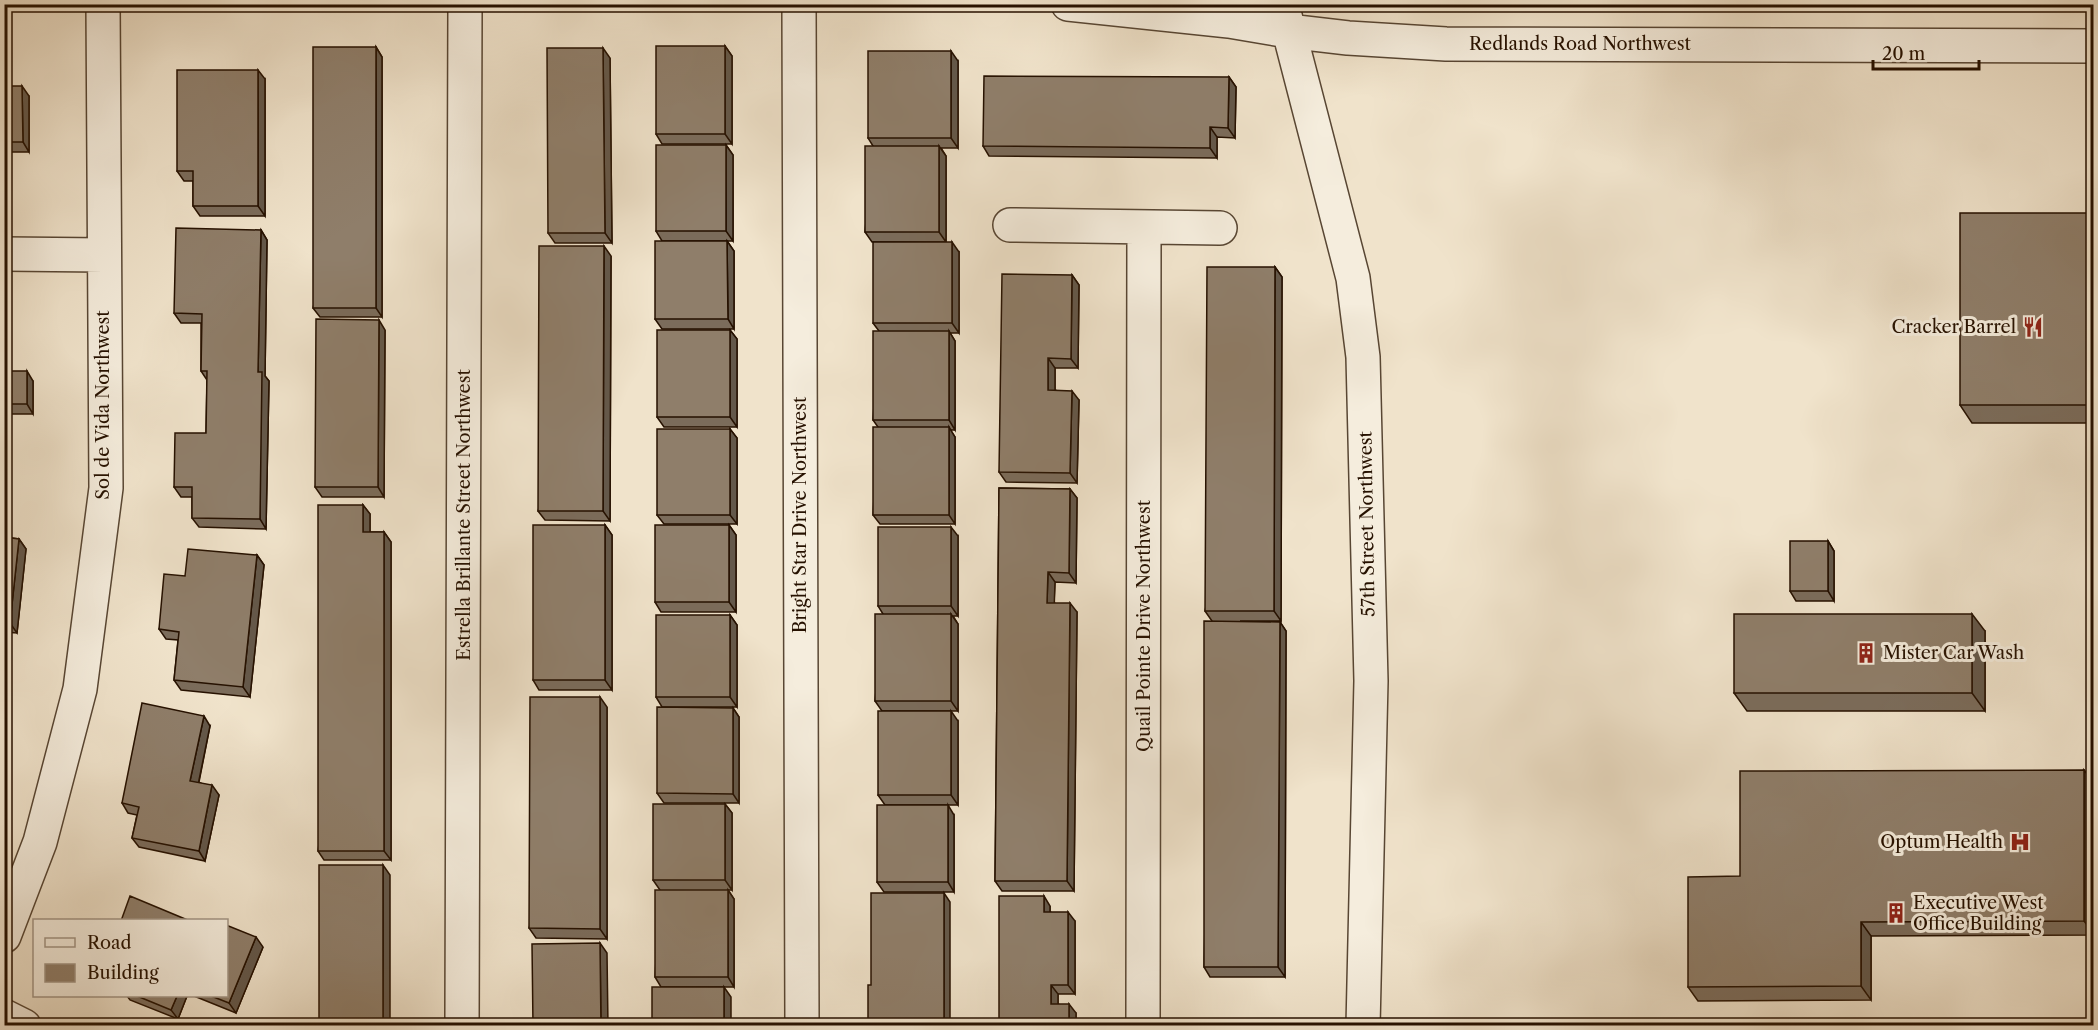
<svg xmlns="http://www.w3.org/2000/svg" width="2098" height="1030" viewBox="0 0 2098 1030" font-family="'Libre Caslon Text',serif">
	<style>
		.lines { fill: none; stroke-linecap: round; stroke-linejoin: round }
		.minor-casing { stroke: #584633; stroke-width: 36 }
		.minor { stroke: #f5eddd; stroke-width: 33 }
		.wall { fill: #7b6c5b; stroke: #261100; stroke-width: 1.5 }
		.shaded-wall { fill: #64584a; stroke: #261100; stroke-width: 1.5 }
		.building { fill: #8f7e6a; stroke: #261100; stroke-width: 1.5 }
		.labels { text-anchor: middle; stroke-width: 6; stroke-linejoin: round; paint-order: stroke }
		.street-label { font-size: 18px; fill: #261100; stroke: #f5eddd }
		.poi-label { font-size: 18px; fill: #261100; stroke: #f5eddd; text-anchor: end }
	</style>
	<rect width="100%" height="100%" fill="#f0e3cb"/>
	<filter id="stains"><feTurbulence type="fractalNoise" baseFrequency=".00333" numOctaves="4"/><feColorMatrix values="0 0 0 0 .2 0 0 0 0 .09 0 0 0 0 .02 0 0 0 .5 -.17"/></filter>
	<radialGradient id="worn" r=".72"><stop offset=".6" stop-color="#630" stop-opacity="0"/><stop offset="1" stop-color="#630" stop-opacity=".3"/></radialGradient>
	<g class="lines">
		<g class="minor-casing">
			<path id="minor" d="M 799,4 L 802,1026
				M 1068,4 L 1229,21 L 1288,31 L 1348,38 L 1446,44 L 2094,46
				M 1282,4 L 1353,278 L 1363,357 L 1371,681 L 1363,1026
				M 1010,225 L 1220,228
				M 4,254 L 104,255
				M 4,936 L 40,842 L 80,689 L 106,488 L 103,4
				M 4,1016 L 24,1026
				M 462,1026 L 465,4
				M 1143,1026 L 1144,227"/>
		</g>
		<use href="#minor" class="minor"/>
	</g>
	<path class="wall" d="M 725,46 L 732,56 L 732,144 L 662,144 L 656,134 Z
		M 376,47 L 382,57 L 382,317 L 320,317 L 313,308 Z
		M 610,58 L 612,243 L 555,243 L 548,233 Z
		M 958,61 L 958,148 L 941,148 L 946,156 L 946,242 L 872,242 L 865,232 L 873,146 L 868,138 Z
		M 1229,77 L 1236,87 L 1235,138 L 1217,137 L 1217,158 L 989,156 L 983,146 Z
		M 265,79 L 265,216 L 200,216 L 193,206 L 193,181 L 184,181 L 177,171 Z
		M 4,86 L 29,96 L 29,152 L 4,152 Z
		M 726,145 L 733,155 L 733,241 L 662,241 L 656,231 Z
		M 2094,213 L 2094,423 L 1972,423 L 1960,405 Z
		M 261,230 L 267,240 L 265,376 L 269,381 L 266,529 L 199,527 L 192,518 L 192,497 L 181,497 L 174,487 L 206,433 L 207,380 L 201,371 L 201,323 L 181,323 L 174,313 Z
		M 727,241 L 734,251 L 734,329 L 662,329 L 655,319 Z
		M 959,252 L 959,333 L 950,333 L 955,341 L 955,430 L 950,430 L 955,437 L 955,524 L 880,524 L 873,515 L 878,427 L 873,420 L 879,331 L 873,323 Z
		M 611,256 L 610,521 L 545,520 L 538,511 Z
		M 1275,267 L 1282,277 L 1281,621 L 1240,621 L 1280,622 L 1286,631 L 1285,977 L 1210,977 L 1204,967 L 1212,621 L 1205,611 Z
		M 1072,275 L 1079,285 L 1078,368 L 1055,368 L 1055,390 L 1079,400 L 1077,483 L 1006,482 L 999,472 Z
		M 385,330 L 384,497 L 322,497 L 315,487 Z
		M 730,330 L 737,339 L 737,427 L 664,427 L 657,417 Z
		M 4,371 L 33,381 L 33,414 L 5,414 L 5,463 Z
		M 730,429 L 737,438 L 737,524 L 664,524 L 657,515 Z
		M 999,488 L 1070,489 L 1077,498 L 1076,583 L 1055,582 L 1054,603 L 1077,612 L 1074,891 L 1002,891 L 995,881 Z
		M 363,505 L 370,514 L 370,532 L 384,532 L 391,542 L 391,860 L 324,860 L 318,851 Z
		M 605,525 L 612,535 L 612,690 L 539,690 L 533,680 Z
		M 729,525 L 736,535 L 736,612 L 661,612 L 655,602 Z
		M 958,536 L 958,616 L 953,616 L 958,624 L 958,711 L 882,711 L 875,701 L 883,614 L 878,606 Z
		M 4,537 L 19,539 L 26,549 L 17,633 L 4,632 Z
		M 1828,541 L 1834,551 L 1834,601 L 1796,601 L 1790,591 Z
		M 257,555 L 264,565 L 250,697 L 181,690 L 174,680 L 178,640 L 166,639 L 159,629 L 185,576 Z
		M 730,615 L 737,625 L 737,707 L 662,707 L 656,697 Z
		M 1985,631 L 1985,711 L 1747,711 L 1734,693 Z
		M 607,707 L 607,939 L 536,938 L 529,928 Z
		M 733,708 L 739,717 L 739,803 L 664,803 L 657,793 Z
		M 958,721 L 958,805 L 885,805 L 878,795 Z
		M 210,726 L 199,782 L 219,795 L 205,861 L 139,847 L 132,838 L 137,815 L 128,813 L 122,803 Z
		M 2084,770 L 2094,783 L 2094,935 L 1871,936 L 1871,1000 L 1698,1001 L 1688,987 L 1740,876 Z
		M 725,804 L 732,813 L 732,890 L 728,890 L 734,899 L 734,987 L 661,987 L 655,977 L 660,890 L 653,880 Z
		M 954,815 L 954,892 L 884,892 L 877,882 Z
		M 1050,906 L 1050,912 L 1075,921 L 1075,994 L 1058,994 L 1058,1004 L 1076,1013 L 1076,1026 L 999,1026 Z
		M 263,947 L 236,1013 L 194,996 L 226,996 Z
		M 127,996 L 187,996 L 178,1019 L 130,1000 Z"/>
	<path class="shaded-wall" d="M 725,46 L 732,56 L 732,144 L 725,134 Z
		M 376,47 L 382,57 L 382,317 L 376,308 Z
		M 603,48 L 610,58 L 612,243 L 605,233 Z
		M 951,51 L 958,61 L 958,148 L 951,138 Z
		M 258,70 L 265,79 L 265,216 L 258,206 Z
		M 1229,77 L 1236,87 L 1235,138 L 1228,128 Z
		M 22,86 L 29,96 L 29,152 L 23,142 Z
		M 1210,127 L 1217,137 L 1217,158 L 1210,148 Z
		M 726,145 L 733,155 L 733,241 L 726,231 Z
		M 939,146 L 946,156 L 946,242 L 939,232 Z
		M 261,230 L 267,240 L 265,376 L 269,381 L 266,529 L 260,519 L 258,372 Z
		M 727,241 L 734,251 L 734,329 L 728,319 Z
		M 952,242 L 959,252 L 959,333 L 952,323 Z
		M 604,246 L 611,256 L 610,521 L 603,511 Z
		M 1275,267 L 1282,277 L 1281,621 L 1274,611 Z
		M 1072,275 L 1079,285 L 1078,368 L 1071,359 Z
		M 379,320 L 385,330 L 384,497 L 378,487 Z
		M 730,330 L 737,339 L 737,427 L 730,417 Z
		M 949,331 L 955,341 L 955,430 L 949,420 Z
		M 1048,358 L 1055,368 L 1055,400 L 1048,390 Z
		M 27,371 L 33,381 L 33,414 L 27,404 Z
		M 1072,391 L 1079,400 L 1077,483 L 1070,473 Z
		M 949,427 L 955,437 L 955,524 L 949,515 Z
		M 730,429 L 737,438 L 737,524 L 730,515 Z
		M 1070,489 L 1077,498 L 1076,583 L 1069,573 Z
		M 363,505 L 370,514 L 370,542 L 363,532 Z
		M 605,525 L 612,535 L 612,690 L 605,680 Z
		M 729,525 L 736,535 L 736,612 L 729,602 Z
		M 951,527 L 958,536 L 958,616 L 951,606 Z
		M 384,532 L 391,542 L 391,860 L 384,851 Z
		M 19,539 L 26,549 L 17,633 L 10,623 Z
		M 1828,541 L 1834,551 L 1834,601 L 1828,591 Z
		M 257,555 L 264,565 L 250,697 L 243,687 Z
		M 1048,572 L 1055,582 L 1054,612 L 1047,603 Z
		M 1070,603 L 1077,612 L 1074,891 L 1067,881 Z
		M 951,614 L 958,624 L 958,711 L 951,701 Z
		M 1972,614 L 1985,631 L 1985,711 L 1972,693 Z
		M 730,615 L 737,625 L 737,707 L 730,697 Z
		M 1280,622 L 1286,631 L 1285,977 L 1278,967 Z
		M 600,697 L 607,707 L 607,939 L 600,929 Z
		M 733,708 L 739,717 L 739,803 L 733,794 Z
		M 951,711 L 958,721 L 958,805 L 951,795 Z
		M 204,716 L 210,726 L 197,790 L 190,781 Z
		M 2084,770 L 2094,783 L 2094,934 L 2084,921 Z
		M 212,785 L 219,795 L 205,861 L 199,851 Z
		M 725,804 L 732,813 L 732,890 L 725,880 Z
		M 948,805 L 954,815 L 954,892 L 948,882 Z
		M 383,865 L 390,875 L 390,1026 L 383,1026 Z
		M 728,890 L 734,899 L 734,987 L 728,977 Z
		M 944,893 L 950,902 L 950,1026 L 944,1026 Z
		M 1044,896 L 1050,906 L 1050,921 L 1044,912 Z
		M 1068,912 L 1075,921 L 1075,994 L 1068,985 Z
		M 1861,922 L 1871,936 L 1871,1000 L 1861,986 Z
		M 256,937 L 263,947 L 236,1013 L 229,1003 Z
		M 600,943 L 607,953 L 608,1026 L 601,1026 Z
		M 1051,985 L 1058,994 L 1058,1013 L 1051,1004 Z
		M 724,987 L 731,997 L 731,1026 L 724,1026 Z
		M 177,996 L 187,996 L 178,1019 L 171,1010 Z
		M 1069,1004 L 1076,1013 L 1076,1026 L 1069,1026 Z"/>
	<path class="building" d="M 656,46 L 725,46 L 725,134 L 656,134 Z
		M 313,47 L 376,47 L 376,308 L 313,308 Z
		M 547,48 L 603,48 L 605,233 L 548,233 Z
		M 868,51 L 951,51 L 951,138 L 868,138 Z
		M 177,70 L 258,70 L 258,206 L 193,206 L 193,171 L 177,171 Z
		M 984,76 L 1229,77 L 1228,128 L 1210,127 L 1210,148 L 983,146 Z
		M 4,86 L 22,86 L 23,142 L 4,142 Z
		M 656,145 L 726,145 L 726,231 L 656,231 Z
		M 865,146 L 939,146 L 939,232 L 865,232 Z
		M 1960,213 L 2094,213 L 2094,405 L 1960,405 Z
		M 176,228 L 261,230 L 258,372 L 262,372 L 260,519 L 192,518 L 192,487 L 174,487 L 175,433 L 206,433 L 207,371 L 201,371 L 202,314 L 174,313 Z
		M 655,241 L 727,241 L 728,319 L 655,319 Z
		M 873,242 L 952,242 L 952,323 L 873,323 Z
		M 539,246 L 604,246 L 603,511 L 538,511 Z
		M 1207,267 L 1275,267 L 1274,611 L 1205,611 Z
		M 1002,274 L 1072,275 L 1071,359 L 1048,358 L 1048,390 L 1072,391 L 1070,473 L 999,472 Z
		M 316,319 L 379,320 L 378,487 L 315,487 Z
		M 657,330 L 730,330 L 730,417 L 657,417 Z
		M 873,331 L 949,331 L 949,420 L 873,420 Z
		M 4,371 L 27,371 L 27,404 L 4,404 Z
		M 873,427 L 949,427 L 949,515 L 873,515 Z
		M 657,429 L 730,429 L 730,515 L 657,515 Z
		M 999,488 L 1070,489 L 1069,573 L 1048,572 L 1047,603 L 1070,603 L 1067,881 L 995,881 Z
		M 318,505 L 363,505 L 363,532 L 384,532 L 384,851 L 318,851 Z
		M 533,525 L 605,525 L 605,680 L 533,680 Z
		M 655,525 L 729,525 L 729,602 L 655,602 Z
		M 878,527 L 951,527 L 951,606 L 878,606 Z
		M 4,537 L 19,539 L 10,623 L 4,623 Z
		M 1790,541 L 1828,541 L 1828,591 L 1790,591 Z
		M 188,549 L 257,555 L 243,687 L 174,680 L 179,632 L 159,629 L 164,574 L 185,576 Z
		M 875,614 L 951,614 L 951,701 L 875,701 Z
		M 1734,614 L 1972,614 L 1972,693 L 1734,693 Z
		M 656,615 L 730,615 L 730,697 L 656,697 Z
		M 1204,621 L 1280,622 L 1278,967 L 1204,967 Z
		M 530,697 L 600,697 L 600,929 L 529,928 Z
		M 142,703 L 204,716 L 190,781 L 212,785 L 199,851 L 132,838 L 139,807 L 122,803 Z
		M 657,707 L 733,708 L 733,794 L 657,793 Z
		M 878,711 L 951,711 L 951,795 L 878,795 Z
		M 2084,770 L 2084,921 L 1861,922 L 1861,986 L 1688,987 L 1688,877 L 1740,876 L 1740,771 Z
		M 653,804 L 725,804 L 725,880 L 653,880 Z
		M 877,805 L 948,805 L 948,882 L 877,882 Z
		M 319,865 L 383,865 L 383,1026 L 319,1026 Z
		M 655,890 L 728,890 L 728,977 L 655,977 Z
		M 871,893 L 944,893 L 944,1026 L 868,1026 L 868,985 L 871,985 Z
		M 130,896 L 190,921 L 121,921 Z
		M 999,896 L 1044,896 L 1044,912 L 1068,912 L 1068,985 L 1051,985 L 1051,1004 L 1069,1004 L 1069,1026 L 999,1026 Z
		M 226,925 L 256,937 L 229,1003 L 211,996 L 226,996 Z
		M 600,943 L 601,1026 L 533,1026 L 532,944 Z
		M 652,987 L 724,987 L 724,1026 L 652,1026 Z
		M 137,996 L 177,996 L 171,1010 Z"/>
	<defs>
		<g id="restaurant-bare" transform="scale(1.62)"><path d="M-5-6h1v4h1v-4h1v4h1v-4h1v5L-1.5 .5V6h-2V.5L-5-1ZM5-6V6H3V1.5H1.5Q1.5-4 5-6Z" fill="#8f2418" stroke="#f5eddd" stroke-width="2.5" paint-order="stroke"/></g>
		<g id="building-bare" transform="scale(1.62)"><path d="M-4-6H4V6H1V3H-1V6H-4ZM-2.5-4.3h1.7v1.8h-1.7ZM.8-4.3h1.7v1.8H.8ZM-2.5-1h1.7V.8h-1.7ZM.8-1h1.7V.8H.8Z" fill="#8f2418" stroke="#f5eddd" stroke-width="2.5" paint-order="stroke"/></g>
		<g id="hospital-bare" transform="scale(1.62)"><path d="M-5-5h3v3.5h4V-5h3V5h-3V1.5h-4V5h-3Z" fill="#8f2418" stroke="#f5eddd" stroke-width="2.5" paint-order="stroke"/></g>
	</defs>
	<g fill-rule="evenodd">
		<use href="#restaurant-bare" x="2033" y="327"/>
		<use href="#building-bare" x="1866" y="653"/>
		<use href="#hospital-bare" x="2020" y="842"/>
		<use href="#building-bare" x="1896" y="913"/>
	</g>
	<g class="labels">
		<g class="street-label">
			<text x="1580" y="50">Redlands Road Northwest</text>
			<text transform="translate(103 405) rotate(-90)" y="6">Sol de Vida Northwest</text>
			<text transform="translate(464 515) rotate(-90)" y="6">Estrella Brillante Street Northwest</text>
			<text transform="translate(800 515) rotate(-90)" y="6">Bright Star Drive Northwest</text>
			<text transform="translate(1367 524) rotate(-91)" y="6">57th Street Northwest</text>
			<text transform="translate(1144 626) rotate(-90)" y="6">Quail Pointe Drive Northwest</text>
		</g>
		<g class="poi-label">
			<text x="2016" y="333">Cracker Barrel</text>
			<text x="1883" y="659" text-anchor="start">Mister Car Wash</text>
			<text x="2003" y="848">Optum Health</text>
			<text x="1913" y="909" text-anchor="start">Executive West<tspan x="1913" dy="21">Office Building</tspan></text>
		</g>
	</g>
	<rect width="2098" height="1030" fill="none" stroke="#f0e3cb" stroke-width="24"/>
	<rect x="6" y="6" width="2086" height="1018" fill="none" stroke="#261100" stroke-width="3"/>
	<rect x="12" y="12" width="2074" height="1006" fill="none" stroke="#261100" stroke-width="1.5"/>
	<rect x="33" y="919" width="195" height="78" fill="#f5eddd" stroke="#a29585" stroke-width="1.5"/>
	<rect x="45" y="938" width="30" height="9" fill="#f5eddd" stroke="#a29585" stroke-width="1.5"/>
	<text x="87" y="949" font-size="18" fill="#261100">Road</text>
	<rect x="45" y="964" width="30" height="18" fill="#8f7e6a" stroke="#a29585" stroke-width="1.5"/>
	<text x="87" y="979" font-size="18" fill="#261100">Building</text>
	<path d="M1873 60v9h106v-9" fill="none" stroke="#261100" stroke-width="3"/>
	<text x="1882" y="60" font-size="18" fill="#261100" stroke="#f5eddd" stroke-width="4.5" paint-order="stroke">20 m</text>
	<rect width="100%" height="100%" filter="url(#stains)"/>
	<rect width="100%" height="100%" fill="url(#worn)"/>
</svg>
